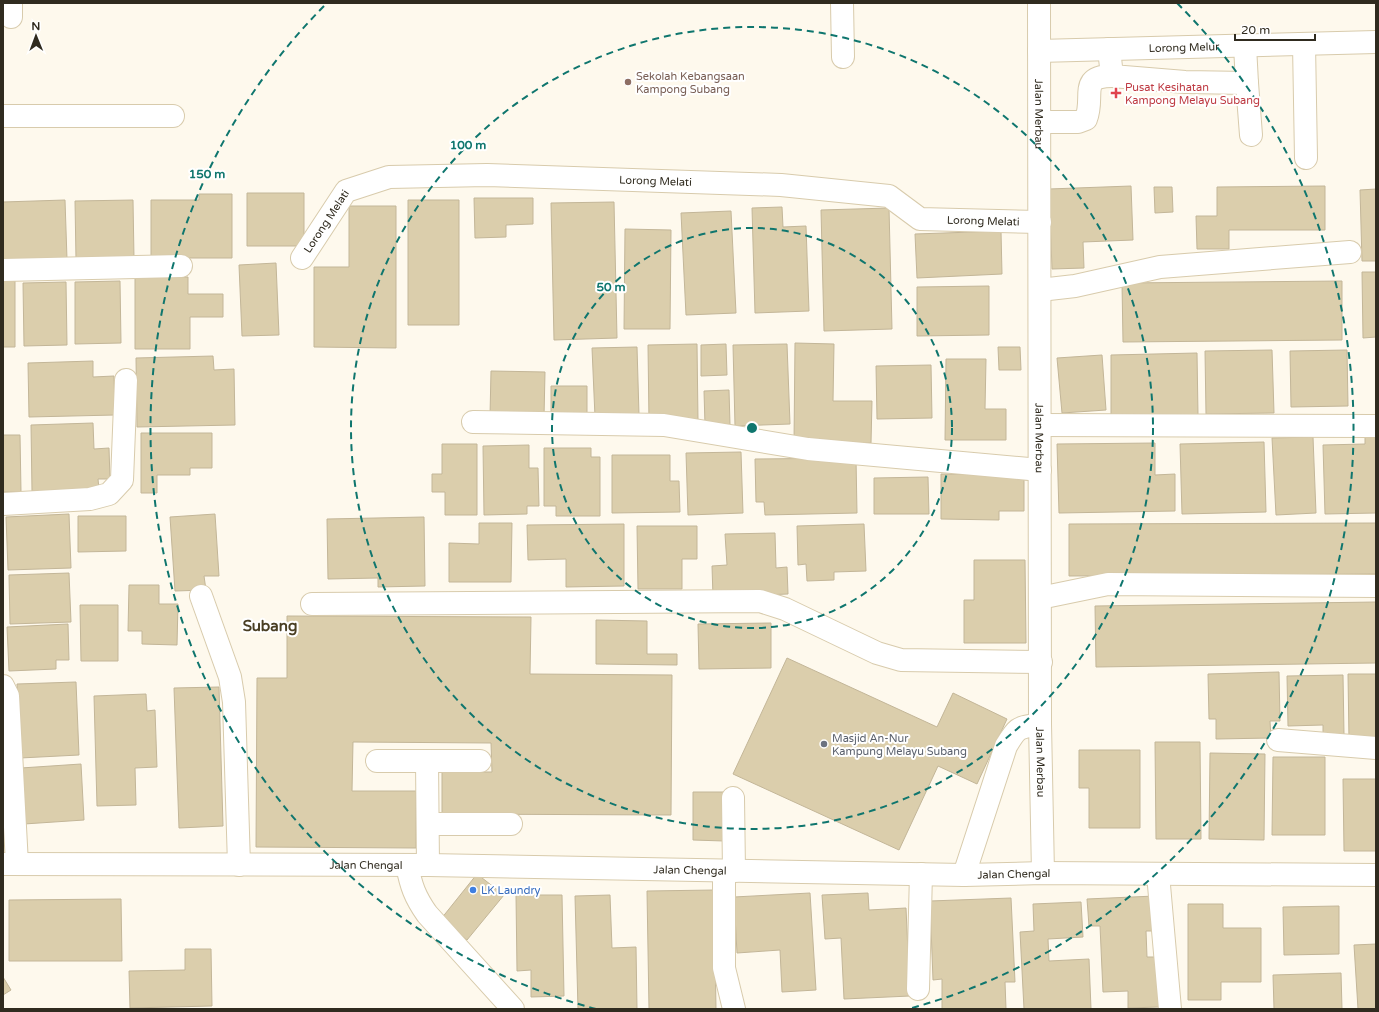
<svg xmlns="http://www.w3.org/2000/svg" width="1379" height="1012" viewBox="0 0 1379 1012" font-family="'Varela Round',sans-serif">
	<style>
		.building { fill: #dbceac; stroke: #c3b698 }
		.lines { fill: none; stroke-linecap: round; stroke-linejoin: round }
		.minor-casing { stroke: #d8cbac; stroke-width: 24 }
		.minor { stroke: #fff; stroke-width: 22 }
		.ring { fill: none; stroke: #0f766e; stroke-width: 2; stroke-dasharray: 7 5 }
		.education-dot { fill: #8d6e63; stroke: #fff; stroke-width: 1.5 }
		.health-dot { fill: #e0444e; stroke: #fff; stroke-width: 1.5 }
		.worship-dot { fill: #6b7280; stroke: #fff; stroke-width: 1.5 }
		.shop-dot { fill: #3f7fe0; stroke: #fff; stroke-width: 1.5 }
		.labels { text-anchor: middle; stroke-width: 4; stroke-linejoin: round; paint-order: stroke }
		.street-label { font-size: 11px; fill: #302b1f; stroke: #fff }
		.education-label { font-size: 11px; fill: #785e54; stroke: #fff; text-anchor: start }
		.health-label { font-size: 11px; fill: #be3a42; stroke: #fff; text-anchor: start }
		.worship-label { font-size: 11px; fill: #5b616d; stroke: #fff; text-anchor: start }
		.shop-label { font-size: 11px; fill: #366cbe; stroke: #fff; text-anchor: start }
		.district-label { font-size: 15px; font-weight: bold; fill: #493e23; stroke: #fff }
		.centre { fill: #0f766e; stroke: #fff; stroke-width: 2 }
		.ring-label { font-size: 12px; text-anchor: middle; font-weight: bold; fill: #0f766e; stroke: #fff; stroke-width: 4; stroke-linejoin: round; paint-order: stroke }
	</style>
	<rect width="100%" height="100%" fill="#fef9ed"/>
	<path class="building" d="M 1131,186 L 1133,240 L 1083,242 L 1084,268 L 1052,269 L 1049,189 Z
		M 1325,186 L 1325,230 L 1229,230 L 1229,249 L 1197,249 L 1196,216 L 1217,216 L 1217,187 Z
		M 1154,187 L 1172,187 L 1173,212 L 1155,213 Z
		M 1376,189 L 1376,261 L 1362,261 L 1360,190 Z
		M 247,193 L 304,193 L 304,246 L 247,246 Z
		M 199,194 L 232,194 L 232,258 L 151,258 L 151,200 L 199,200 Z
		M 474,198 L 533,198 L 533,224 L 506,225 L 506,237 L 475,238 Z
		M 65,200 L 67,259 L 3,260 L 3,202 Z
		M 133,200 L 134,258 L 76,259 L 75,201 Z
		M 408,200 L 459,200 L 459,325 L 408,325 Z
		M 614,202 L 617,338 L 554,340 L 551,203 Z
		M 349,206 L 396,206 L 396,348 L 314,347 L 314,267 L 349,267 Z
		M 782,207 L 783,227 L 806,226 L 809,311 L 755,313 L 752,208 Z
		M 889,208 L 892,329 L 824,331 L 821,210 Z
		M 731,211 L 736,313 L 686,315 L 681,213 Z
		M 625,229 L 671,230 L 670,329 L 624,329 Z
		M 1001,231 L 1002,274 L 917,278 L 915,234 Z
		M 276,263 L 279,335 L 242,336 L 239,265 Z
		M 1362,272 L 1376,272 L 1376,337 L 1363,338 Z
		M 135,277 L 188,277 L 188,294 L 223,294 L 223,317 L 190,317 L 190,349 L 135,349 Z
		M 3,280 L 15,280 L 15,347 L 3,347 Z
		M 120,281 L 121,343 L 75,344 L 75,282 Z
		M 1342,281 L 1342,340 L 1123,342 L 1122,283 Z
		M 66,282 L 67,345 L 24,346 L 23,283 Z
		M 989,286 L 989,335 L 917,336 L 917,287 Z
		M 795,343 L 834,344 L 833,401 L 872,401 L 871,443 L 794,442 Z
		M 697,344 L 698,421 L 649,422 L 648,345 Z
		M 726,344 L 727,375 L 701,376 L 701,345 Z
		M 787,344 L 790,424 L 735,426 L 733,345 Z
		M 637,347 L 639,415 L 595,417 L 592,348 Z
		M 998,347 L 1020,347 L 1021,370 L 999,370 Z
		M 1272,350 L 1274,413 L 1206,414 L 1205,351 Z
		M 1347,350 L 1348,406 L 1291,407 L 1290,351 Z
		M 1197,353 L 1198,415 L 1111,417 L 1111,355 Z
		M 1102,355 L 1106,410 L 1062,413 L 1057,358 Z
		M 213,356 L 214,370 L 234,369 L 235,425 L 137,427 L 136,358 Z
		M 946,359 L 986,359 L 985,409 L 1006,409 L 1006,440 L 945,440 Z
		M 93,361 L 93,377 L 114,376 L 115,415 L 29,417 L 28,363 Z
		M 931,365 L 932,418 L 877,419 L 876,366 Z
		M 491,371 L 545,372 L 544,417 L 490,416 Z
		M 551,386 L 587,386 L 587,414 L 551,414 Z
		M 729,390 L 730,425 L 705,425 L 704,391 Z
		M 93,423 L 94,449 L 109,448 L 110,479 L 98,479 L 99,489 L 32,491 L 31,425 Z
		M 141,433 L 212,433 L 212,468 L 190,468 L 190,475 L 157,475 L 157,493 L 141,493 Z
		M 3,435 L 20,435 L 21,492 L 3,492 Z
		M 1365,436 L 1376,436 L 1376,513 L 1325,514 L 1323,445 L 1365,444 Z
		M 1313,437 L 1316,513 L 1276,515 L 1272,438 Z
		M 1264,442 L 1266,512 L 1182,514 L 1180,444 Z
		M 1155,443 L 1155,475 L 1175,474 L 1175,511 L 1059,513 L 1057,444 Z
		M 442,444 L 477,444 L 477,515 L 445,515 L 445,492 L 432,492 L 432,474 L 442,474 Z
		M 529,445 L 529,468 L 538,468 L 539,506 L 527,506 L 527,514 L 484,515 L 483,446 Z
		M 544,448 L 591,448 L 591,457 L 600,457 L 600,516 L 556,516 L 556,506 L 544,506 Z
		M 741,452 L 743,513 L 688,515 L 686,453 Z
		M 612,455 L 670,455 L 670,481 L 679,481 L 680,512 L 612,513 Z
		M 856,458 L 857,513 L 765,515 L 764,502 L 756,502 L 755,459 Z
		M 941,474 L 1024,475 L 1024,511 L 999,511 L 999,520 L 941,519 Z
		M 928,477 L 929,514 L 874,514 L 874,478 Z
		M 69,514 L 71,568 L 8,570 L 6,517 Z
		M 215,514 L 219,576 L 204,576 L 206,590 L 175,591 L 170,517 Z
		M 78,516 L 126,516 L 126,551 L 78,552 Z
		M 424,517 L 425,586 L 378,587 L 378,578 L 328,579 L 327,519 Z
		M 479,523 L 512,523 L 511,582 L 449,582 L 449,543 L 479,544 Z
		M 1376,523 L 1376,574 L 1069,576 L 1069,524 Z
		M 624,524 L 624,586 L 566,587 L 566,559 L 528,560 L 527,525 Z
		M 864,524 L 866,571 L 834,572 L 834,580 L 807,581 L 806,564 L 798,565 L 797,526 Z
		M 637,526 L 697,526 L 697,559 L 682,559 L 682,589 L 638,589 Z
		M 775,533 L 776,568 L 787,567 L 788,594 L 713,597 L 712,566 L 727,565 L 725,534 Z
		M 974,560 L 1025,560 L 1026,643 L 964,643 L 964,600 L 974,600 Z
		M 69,573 L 71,622 L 10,624 L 9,575 Z
		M 129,585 L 159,585 L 159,604 L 178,604 L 177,645 L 142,644 L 142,631 L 128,631 Z
		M 1376,602 L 1376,663 L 1096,667 L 1095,606 Z
		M 80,605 L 118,605 L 118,661 L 81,661 Z
		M 287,616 L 531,617 L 530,674 L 672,675 L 671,815 L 442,814 L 442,772 L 492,772 L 491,743 L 353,742 L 352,791 L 416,791 L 416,848 L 256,847 L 257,678 L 287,678 Z
		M 596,620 L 647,621 L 647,654 L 677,654 L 677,665 L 596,664 Z
		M 771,623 L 771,668 L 699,669 L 698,624 Z
		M 68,624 L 69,660 L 56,660 L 56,669 L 9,671 L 7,627 Z
		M 787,658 L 937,727 L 953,693 L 1007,719 L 977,784 L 938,766 L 899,850 L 733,774 Z
		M 1279,672 L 1280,721 L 1270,721 L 1271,738 L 1216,739 L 1216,719 L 1209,719 L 1208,674 Z
		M 1348,674 L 1376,674 L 1376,740 L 1349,740 Z
		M 1343,675 L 1344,735 L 1323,735 L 1323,725 L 1288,726 L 1287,676 Z
		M 76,682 L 79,755 L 20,758 L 17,684 Z
		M 219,687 L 223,826 L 179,828 L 174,688 Z
		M 146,694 L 147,711 L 155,710 L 157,767 L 135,768 L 136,805 L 97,806 L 94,696 Z
		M 1155,742 L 1200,742 L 1201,839 L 1156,839 Z
		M 1079,750 L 1140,750 L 1140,828 L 1089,828 L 1089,788 L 1079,788 Z
		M 1210,753 L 1265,754 L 1264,840 L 1209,839 Z
		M 1273,757 L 1325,757 L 1325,835 L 1272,835 Z
		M 81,764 L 84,820 L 24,824 L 21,768 Z
		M 1343,779 L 1376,779 L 1376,851 L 1344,851 Z
		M 693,792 L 724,792 L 724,841 L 693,840 Z
		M 477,874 L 504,895 L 467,940 L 441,919 Z
		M 714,890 L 716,1009 L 649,1009 L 647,891 Z
		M 810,893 L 816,990 L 782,992 L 780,950 L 737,953 L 734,897 Z
		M 868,893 L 869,910 L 906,908 L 910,996 L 844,999 L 841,938 L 825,939 L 822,895 Z
		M 516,895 L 562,895 L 564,996 L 531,997 L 531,970 L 517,971 Z
		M 610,895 L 612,948 L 636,947 L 637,1009 L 578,1009 L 575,896 Z
		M 1155,896 L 1156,931 L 1146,931 L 1147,957 L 1157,957 L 1159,1007 L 1128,1008 L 1128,991 L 1103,992 L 1100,926 L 1089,926 L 1087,899 Z
		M 1011,898 L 1015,982 L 1005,982 L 1006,1009 L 942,1009 L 942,979 L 933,980 L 930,901 Z
		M 121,899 L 122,961 L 9,961 L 9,900 Z
		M 1081,902 L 1083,937 L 1048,939 L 1049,961 L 1089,959 L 1091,1009 L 1024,1009 L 1020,932 L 1034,931 L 1033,904 Z
		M 1188,904 L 1223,904 L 1223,928 L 1261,928 L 1261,982 L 1221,982 L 1221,1000 L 1188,1000 Z
		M 1339,906 L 1339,954 L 1284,955 L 1283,907 Z
		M 1376,944 L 1376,1009 L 1358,1009 L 1354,945 Z
		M 185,949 L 211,949 L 212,1006 L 130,1008 L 129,971 L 185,970 Z
		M 1341,973 L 1342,1009 L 1274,1009 L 1273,975 Z
		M 3,977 L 11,990 L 3,995 Z"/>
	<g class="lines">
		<g class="minor-casing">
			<g id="minor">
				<path d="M 11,3 L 11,17"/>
				<path d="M 842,3 L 843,57"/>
				<path id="s1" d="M 1039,3 L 1040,724 L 1043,873"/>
				<path d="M 1304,44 L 1306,158"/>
				<path d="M 1109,49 L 1112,76 L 1185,82 L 1247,83 L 1245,46"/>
				<path id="s2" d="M 1039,51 L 1376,42"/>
				<path d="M 1247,83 L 1251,135"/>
				<path d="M 3,116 L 173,116"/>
				<path d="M 1040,122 L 1078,122 L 1086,119 C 1095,97 1078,76 1112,76"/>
				<path id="s3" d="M 302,258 L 346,191 L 389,177 L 487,175 L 781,185 L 889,196 L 920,219 L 1040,222"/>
				<path d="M 3,270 L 181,266"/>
				<path d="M 1040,290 L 1075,286 L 1160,267 L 1350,252"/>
				<path d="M 473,422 L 664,425 L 808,449 L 1040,470"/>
				<path d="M 1040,425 L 1376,426"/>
				<path d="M 3,504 L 90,499 L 109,494 L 122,480 L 126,380"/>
				<path d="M 201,596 L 230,677 L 234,702 L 239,865"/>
				<path d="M 1040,598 L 1108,584 L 1376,586"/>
				<path d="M 312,604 L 760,601 L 785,609 L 877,653 L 901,660 L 1041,662"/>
				<path d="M 3,686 L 8,696 L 17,864"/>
				<path d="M 1278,740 L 1376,748"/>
				<path d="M 377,761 L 480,761"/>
				<path d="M 427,761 L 428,865"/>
				<path d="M 733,798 L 734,871"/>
				<path d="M 428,824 L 511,824"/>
				<path id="s4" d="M 3,864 L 428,865 L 964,875 L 1043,873 L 1376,875"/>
				<path d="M 407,865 C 411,886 415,897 427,914 L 513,1009"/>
				<path d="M 724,871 L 724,968 L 734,1009"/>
				<path d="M 1158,874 L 1170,1009"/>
				<path d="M 964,875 L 1006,746 C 1018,726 1018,728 1040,724"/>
				<path d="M 918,989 L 921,874"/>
			</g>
		</g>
		<use href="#minor" class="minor"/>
	</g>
	<g class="ring">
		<circle cx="752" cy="428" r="200"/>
		<circle cx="752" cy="428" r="401"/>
		<path d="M596 1009A601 601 0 0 1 327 3M1177 3A601 601 0 0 1 908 1009"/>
	</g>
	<circle class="education-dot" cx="628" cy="82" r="4"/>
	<path class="health-dot" d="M1114 87h4v4h4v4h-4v4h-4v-4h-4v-4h4z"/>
	<circle class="worship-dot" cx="824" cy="744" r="4"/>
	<circle class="shop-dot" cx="473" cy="890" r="4"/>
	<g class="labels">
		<g class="street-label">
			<text dy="4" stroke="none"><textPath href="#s2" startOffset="145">Lorong Melur</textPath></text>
			<text dy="4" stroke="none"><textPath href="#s1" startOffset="111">Jalan Merbau</textPath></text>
			<text dy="4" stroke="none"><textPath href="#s3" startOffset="392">Lorong Melati</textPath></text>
			<text dy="4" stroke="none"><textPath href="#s3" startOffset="728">Lorong Melati</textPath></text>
			<text dy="4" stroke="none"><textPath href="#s3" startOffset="44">Lorong Melati</textPath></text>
			<text dy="4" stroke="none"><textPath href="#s1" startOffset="435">Jalan Merbau</textPath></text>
			<text dy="4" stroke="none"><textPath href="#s1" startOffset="759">Jalan Merbau</textPath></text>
			<text dy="4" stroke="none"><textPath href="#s4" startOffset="363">Jalan Chengal</textPath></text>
			<text dy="4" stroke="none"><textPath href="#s4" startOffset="687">Jalan Chengal</textPath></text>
			<text dy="4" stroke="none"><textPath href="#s4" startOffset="1011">Jalan Chengal</textPath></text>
		</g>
		<g class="education-label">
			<text x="636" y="80">Sekolah Kebangsaan<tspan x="636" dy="13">Kampong Subang</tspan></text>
		</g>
		<g class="health-label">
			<text x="1125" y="91">Pusat Kesihatan<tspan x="1125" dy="13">Kampong Melayu Subang</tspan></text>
		</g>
		<g class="worship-label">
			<text x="832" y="742">Masjid An-Nur<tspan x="832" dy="13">Kampung Melayu Subang</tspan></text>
		</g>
		<g class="shop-label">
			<text x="481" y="894">LK Laundry</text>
		</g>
		<g class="district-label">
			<text x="270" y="631">Subang</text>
		</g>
	</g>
	<circle cx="752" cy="428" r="6" class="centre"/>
	<g class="ring-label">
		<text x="468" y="149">100 m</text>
		<text x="207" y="178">150 m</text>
		<text x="611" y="291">50 m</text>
	</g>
	<rect width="1379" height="1012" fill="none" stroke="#302b1f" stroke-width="8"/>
	<g transform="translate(36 36) rotate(359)" stroke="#ffffff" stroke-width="3" paint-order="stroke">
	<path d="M0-3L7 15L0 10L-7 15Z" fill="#302b1f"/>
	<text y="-6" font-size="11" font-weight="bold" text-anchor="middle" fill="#302b1f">N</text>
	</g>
	<path d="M1235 34v6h80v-6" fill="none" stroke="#302b1f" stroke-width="2"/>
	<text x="1241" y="34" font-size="12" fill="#302b1f" stroke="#ffffff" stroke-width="3" paint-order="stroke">20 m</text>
</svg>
